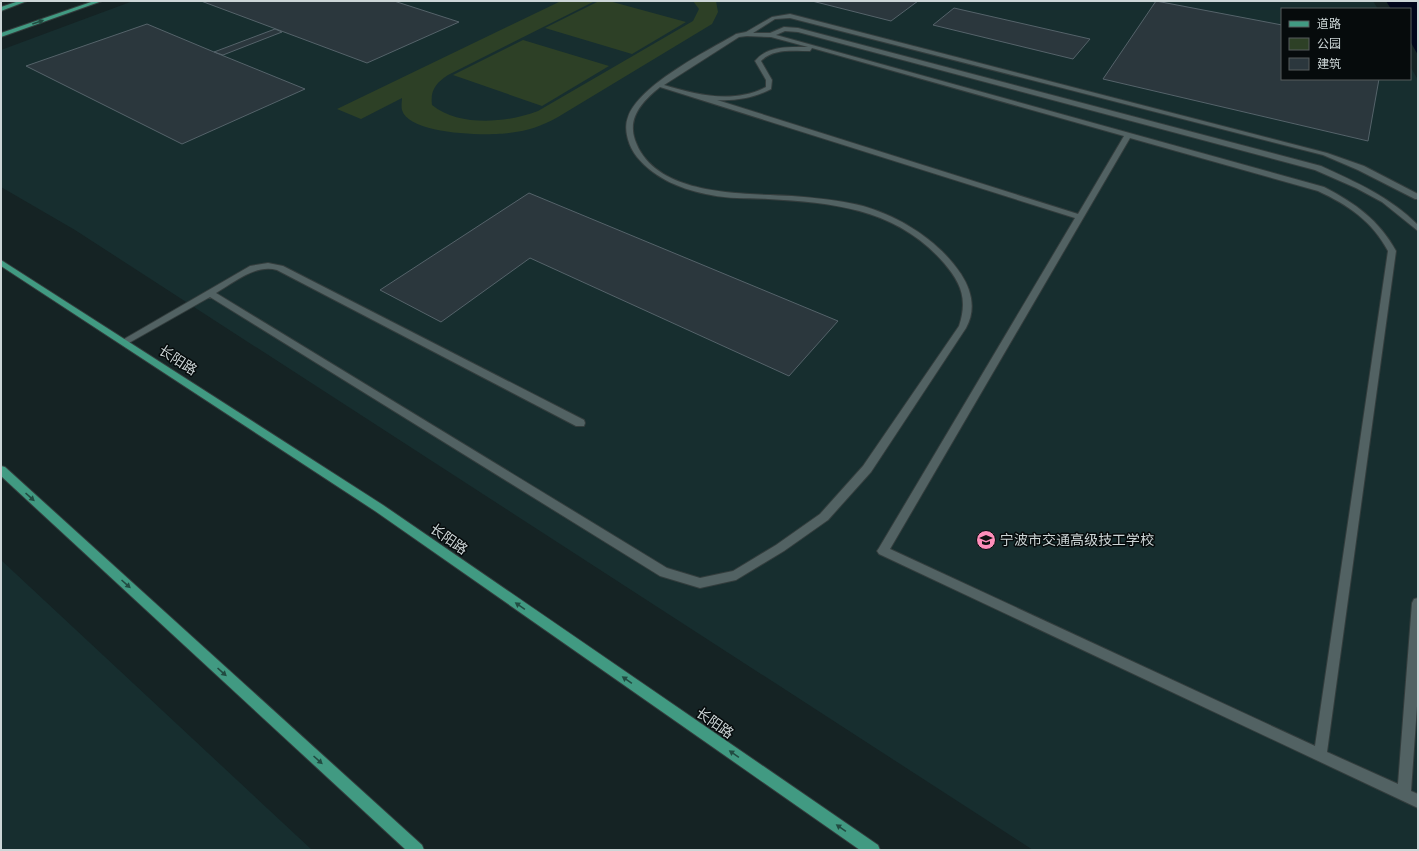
<svg xmlns="http://www.w3.org/2000/svg" width="1419" height="851" viewBox="0 0 1419 851" font-family="Inter,'Noto Sans SC',sans-serif">
	<style>
		.built { fill: #172e2f }
		.green { fill: #2d4026 }
		.water { fill: #01061b }
		.building { fill: #2b373d; stroke: #55636a }
		.lines { fill: none; stroke-linecap: round; stroke-linejoin: round }
		.minor-casing { stroke: #333d3d; stroke-width: 2 }
		.major-casing { stroke: #333d3d; stroke-width: 2 }
		.minor { fill: #526263; fill-rule: evenodd }
		.major { fill: #419a82; fill-rule: evenodd }
		.oneway { fill: #214b41 }
		.labels { text-anchor: middle; stroke-width: 3; stroke-linejoin: round; paint-order: stroke }
		.street-label { font-size: 14px; fill: #cdd6d7; stroke: #060b0c }
		.poi-label { font-size: 14px; fill: #cdd6d7; stroke: #060b0c; text-anchor: start }
	</style>
	<rect width="100%" height="100%" fill="#152324"/>
	<path class="built" d="M 133,1 L 1373,1 L 1378,9 L 1282,9 L 1282,79 L 1410,79 L 1410,66 L 1418,80 L 1418,850 L 1033,850 L 75,230 L 1,187 L 1,50 Z
		M 1,560 L 312,850 L 1,850 Z"/>
	<path class="green" d="M 561,1 L 595,1 L 448,75 C 436,83 430,90 432,105 C 459,127 507,123 538,111 L 693,21 L 699,9 L 693,1 L 716,1 L 718,12 L 712,24 L 558,117 C 542,126 527,131 509,133 C 488,136 409,135 402,110 C 401,106 402,101 402,98 L 361,119 L 337,109 Z
		M 599,1 L 609,1 L 686,22 L 632,54 L 545,28 Z
		M 523,40 L 609,66 L 542,106 L 453,75 Z"/>
	<path class="water" d="M 1386,1 L 1418,1 L 1418,55 L 1410,41 L 1410,9 L 1391,9 Z"/>
	<path class="building" d="M 201,1 L 394,1 L 459,22 L 367,63 Z
		M 812,1 L 918,1 L 891,21 Z
		M 1156,1 L 1282,25 L 1282,79 L 1379,79 L 1368,141 L 1103,79 Z
		M 954,8 L 1090,39 L 1073,59 L 933,25 Z
		M 147,24 L 214,52 L 305,89 L 182,144 L 26,66 Z
		M 275,29 L 282,32 L 223,55 L 214,52 Z
		M 529,193 L 838,321 L 789,376 L 530,258 L 441,322 L 380,290 Z"/>
	<g class="lines">
		<g class="minor-casing">
			<path id="minor" d="M 790,14 L 1327,153 L 1364,166 L 1418,194 L 1418,199 L 1415,199 L 1358,170 L 1323,155 L 790,18 L 775,19 L 753,33 L 770,33 L 784,27 L 798,28 L 1321,166 C 1356,182 1390,197 1418,225 L 1418,231 L 1382,202 L 1356,188 L 1315,170 L 798,32 L 785,31 L 776,35 L 1324,187 C 1355,203 1379,220 1396,251 L 1327,752 L 1398,784 L 1412,603 L 1414,599 L 1418,598 L 1418,692 L 1411,791 L 1418,794 L 1418,808 L 879,554 L 877,551 L 879,548 L 1075,218 L 660,87 C 643,101 627,117 635,140 C 655,197 743,193 792,196 C 816,198 840,200 863,206 C 901,217 939,241 961,274 C 972,291 976,310 966,328 L 871,472 L 828,520 L 784,551 L 736,580 L 700,588 L 660,576 L 210,297 L 127,344 L 124,345 L 119,342 L 250,266 L 268,263 L 283,266 L 584,420 L 585,423 L 584,426 L 576,426 L 277,270 C 255,264 235,282 216,293 L 667,568 L 700,578 L 733,571 L 776,545 L 820,514 L 863,466 L 959,326 C 968,299 961,283 944,263 C 897,209 835,203 768,199 C 749,198 729,199 711,195 C 683,190 655,179 637,157 C 629,147 623,130 628,117 C 639,85 707,51 736,34 L 746,32 L 772,17 ZM 747,36 L 771,37 L 808,47 C 790,47 768,45 755,61 L 766,80 L 766,87 C 734,104 697,95 664,85 L 739,37 ZM 812,48 L 1124,136 L 1078,214 L 717,100 C 736,101 754,98 771,89 L 772,80 L 761,61 C 773,48 794,51 810,51 ZM 1130,138 L 1318,191 C 1348,205 1372,221 1388,251 L 1315,746 L 890,549 Z"/>
		</g>
		<g class="major-casing">
			<path id="major" d="M 19,1 L 27,1 L 1,11 L 1,7 Z
				M 94,1 L 102,1 L 1,37 L 1,33 Z
				M 1,260 L 383,505 L 878,845 L 880,850 L 860,850 L 375,511 L 1,266 Z
				M 1,466 L 5,467 L 422,845 L 424,850 L 406,850 L 1,476 Z"/>
		</g>
		<use href="#minor" class="minor"/>
		<use href="#major" class="major"/>
	</g>
	<defs><path id="oneway-solid" d="M-6-.8H1V-3.2L6.5 0L1 3.2V.8H-6Z"/></defs>
	<g class="oneway">
		<use href="#oneway-solid" transform="translate(38 22) rotate(-19)"/>
		<use href="#oneway-solid" transform="translate(30 497) rotate(42)"/>
		<use href="#oneway-solid" transform="translate(126 584) rotate(42)"/>
		<use href="#oneway-solid" transform="translate(520 606) rotate(-145)"/>
		<use href="#oneway-solid" transform="translate(222 672) rotate(42)"/>
		<use href="#oneway-solid" transform="translate(627 680) rotate(-145)"/>
		<use href="#oneway-solid" transform="translate(734 754) rotate(-145)"/>
		<use href="#oneway-solid" transform="translate(318 760) rotate(42)"/>
		<use href="#oneway-solid" transform="translate(841 828) rotate(-145)"/>
	</g>
	<defs>
		<g id="university-disc" transform="scale(1)"><circle r="9.5" fill="#ff8eba" stroke="#060b0c"/><path d="M0-5L7-2L0 1L-7-2ZM-4 1L0 2.5L4 1V4Q0 6-4 4Z" fill="#111"/></g>
	</defs>
	<g fill-rule="evenodd">
		<use href="#university-disc" x="986" y="540"/>
	</g>
	<g class="labels">
		<g class="street-label">
			<text transform="translate(178 360) rotate(33)" y="5">长阳路</text>
			<text transform="translate(449 539) rotate(35)" y="5">长阳路</text>
			<text transform="translate(715 723) rotate(35)" y="5">长阳路</text>
		</g>
		<g class="poi-label">
			<text x="1000" y="545">宁波市交通高级技工学校</text>
		</g>
	</g>
	<rect width="1419" height="851" fill="none" stroke="#cdd6d7" stroke-width="4"/>
	<rect x="1281" y="8" width="130" height="72" fill="#060b0c" stroke="#565c5d"/>
	<rect x="1289" y="21" width="20" height="6" fill="#419a82" stroke="#565c5d"/>
	<text x="1317" y="28" font-size="12" fill="#cdd6d7">道路</text>
	<rect x="1289" y="38" width="20" height="12" fill="#2d4026" stroke="#565c5d"/>
	<text x="1317" y="48" font-size="12" fill="#cdd6d7">公园</text>
	<rect x="1289" y="58" width="20" height="12" fill="#2b373d" stroke="#565c5d"/>
	<text x="1317" y="68" font-size="12" fill="#cdd6d7">建筑</text>
</svg>
